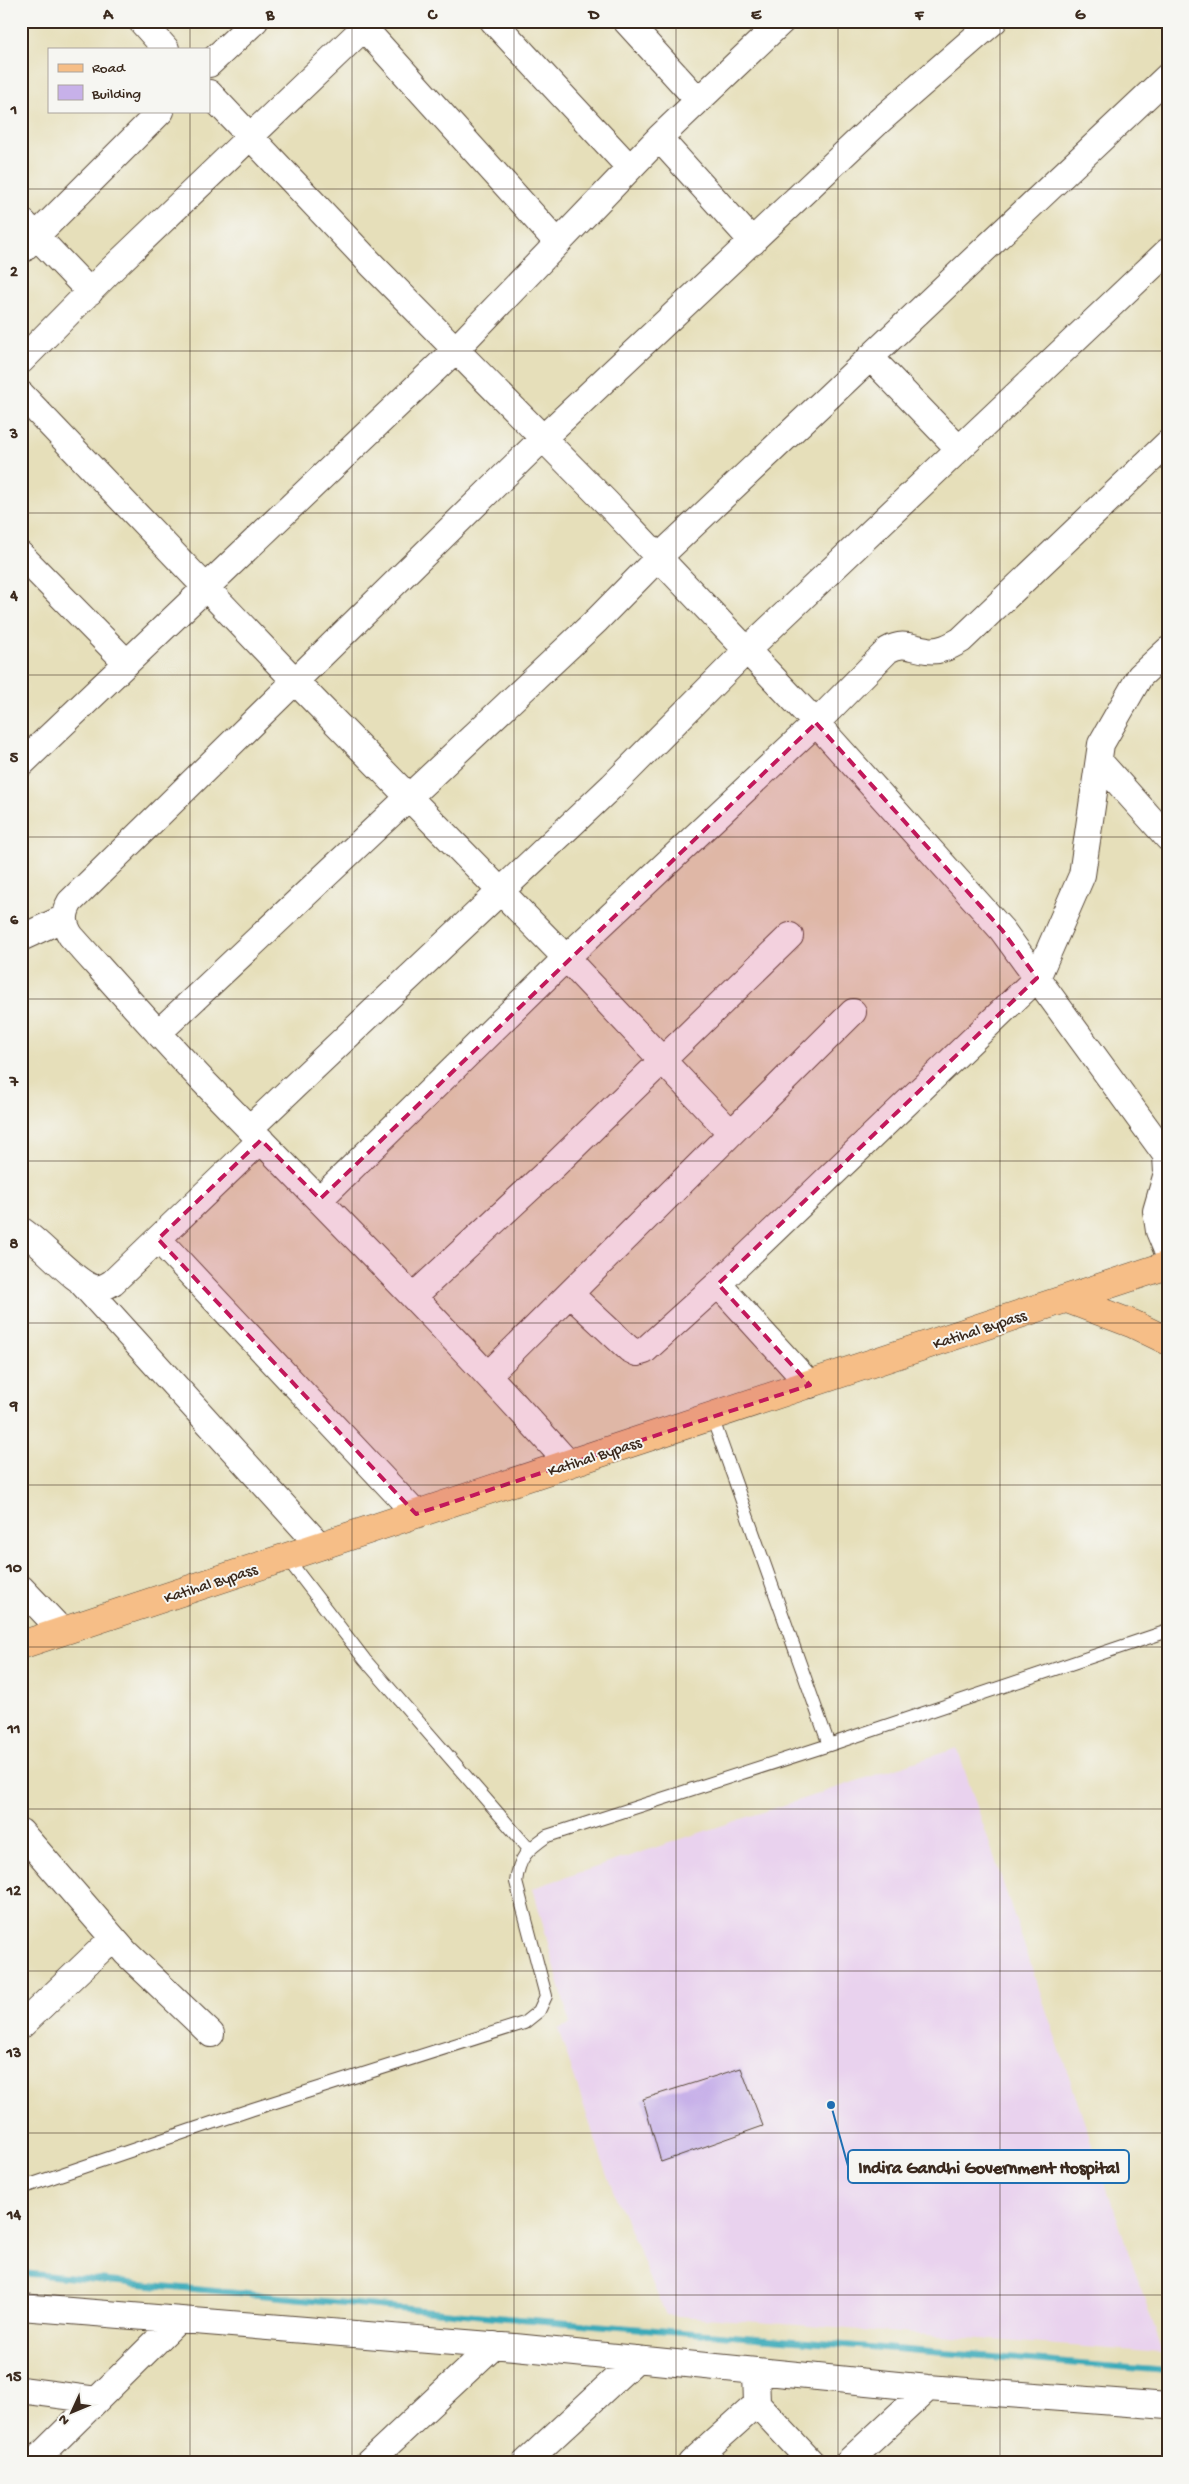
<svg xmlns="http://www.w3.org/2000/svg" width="1189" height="2484" viewBox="0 0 1189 2484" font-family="'Gochi Hand',sans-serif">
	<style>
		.built { fill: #e9d2ee }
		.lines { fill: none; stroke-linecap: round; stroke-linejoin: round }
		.stream { stroke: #3baab9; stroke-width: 6 }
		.building { fill: #c7b1e9 }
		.lane-casing { stroke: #554535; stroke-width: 14 }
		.street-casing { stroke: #554535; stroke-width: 28 }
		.primary-casing { stroke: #554535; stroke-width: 29 }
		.lane { stroke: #fff; stroke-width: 12 }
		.street { stroke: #fff; stroke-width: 26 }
		.primary { stroke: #f6be87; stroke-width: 28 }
		.marked { fill: #c2185b; fill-opacity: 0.2; stroke: #c2185b; stroke-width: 4; stroke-dasharray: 10 6; stroke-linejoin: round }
		.grid { fill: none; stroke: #3b2a1e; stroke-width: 1; stroke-opacity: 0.55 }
		.labels { text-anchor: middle; stroke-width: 4; stroke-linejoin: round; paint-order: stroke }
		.street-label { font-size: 16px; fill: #3b2a1e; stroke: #f6f6f2 }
		.leader { fill: none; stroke: #1f6fb2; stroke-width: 2 }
		.callout-dot { fill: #1f6fb2; stroke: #f6f6f2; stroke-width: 2 }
		.callout { fill: #f6f6f2; stroke: #1f6fb2; stroke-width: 2 }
		.callout-label { font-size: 18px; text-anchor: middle; font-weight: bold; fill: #3b2a1e }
		.neatline { fill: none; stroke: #3b2a1e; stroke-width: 2 }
		.grid-label { font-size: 16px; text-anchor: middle; font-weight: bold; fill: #3b2a1e }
	</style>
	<rect width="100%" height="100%" fill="#f6f6f2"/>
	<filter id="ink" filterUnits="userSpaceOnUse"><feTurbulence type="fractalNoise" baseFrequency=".02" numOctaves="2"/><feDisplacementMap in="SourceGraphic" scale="10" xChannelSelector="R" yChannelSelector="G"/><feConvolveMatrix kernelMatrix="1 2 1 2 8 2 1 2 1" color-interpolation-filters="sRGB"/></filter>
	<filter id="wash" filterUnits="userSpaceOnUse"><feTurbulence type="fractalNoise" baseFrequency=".0096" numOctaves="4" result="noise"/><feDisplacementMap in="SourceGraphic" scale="20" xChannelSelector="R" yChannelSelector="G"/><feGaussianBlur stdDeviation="1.12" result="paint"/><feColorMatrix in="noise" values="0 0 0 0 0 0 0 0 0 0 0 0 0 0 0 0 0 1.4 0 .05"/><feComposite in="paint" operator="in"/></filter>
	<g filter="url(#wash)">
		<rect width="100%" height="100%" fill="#e6dfba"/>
		<path class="built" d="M 957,1748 L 1163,2353 L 666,2315 L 609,2181 L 558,2029 L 570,2024 L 533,1888 Z"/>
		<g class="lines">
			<path class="stream" d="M 21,2273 L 507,2318 L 1168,2371"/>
		</g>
		<g id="blocks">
			<path class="building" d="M 741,2068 L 763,2126 L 661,2162 L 643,2099 Z"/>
		</g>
	</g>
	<g filter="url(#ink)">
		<use href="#blocks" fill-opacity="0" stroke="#554535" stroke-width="1"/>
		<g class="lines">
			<g class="lane-casing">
				<path id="lane" d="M 712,1417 L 829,1745
					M 286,1557 L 365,1660 L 529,1849
					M 21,2188 L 253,2109 L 524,2023 L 539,2011 L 546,1996 L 516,1882 C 519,1857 527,1850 547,1836 L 829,1745 L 1168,1631"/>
			</g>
			<g class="street-casing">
				<path id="street" d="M 141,21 L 166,49
					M 493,21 L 630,168
					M 626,21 L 698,100
					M 364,28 L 558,243
					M 209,64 L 255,21
					M 209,93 L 373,266 L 606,502 L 816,723 L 1002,930 L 1166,1155 L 1167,1173 L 1156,1211 L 1159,1231 L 1168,1253
					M 659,138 L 753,242
					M 21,220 L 90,292
					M 21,251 L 161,111
					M 870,357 L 959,449
					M 21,361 L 112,269 L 371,21
					M 21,394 L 295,681 L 566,958 L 731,1133
					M 21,555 L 127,663
					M 1099,761 L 1168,838
					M 21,764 L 455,350 L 659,138 L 782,21
					M 21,938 L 64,918
					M 158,1033 L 597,620 L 658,558 L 1168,76
					M 250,1128 L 612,786 L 746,651 L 1168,251
					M 320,1199 L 566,958 L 816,723 L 888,650 C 904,641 911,648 927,650 C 940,652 951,646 961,640 L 1168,443
					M 21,1230 C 40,1241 76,1285 95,1288 C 102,1289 107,1286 113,1282 L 261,1140
					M 158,1239 L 416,1514
					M 81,1282 L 320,1546
					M 718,1284 L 810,1385
					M 570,1294 L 629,1349 L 637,1353 L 644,1351 L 718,1284 L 1037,978 L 1082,875 L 1101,744 L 1140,676 L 1168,650
					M 414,1296 L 556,1164 L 790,936
					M 489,1374 L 853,1012
					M 568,1463 C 451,1332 326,1208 203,1081 C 158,1034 115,985 71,936 C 63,924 63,914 70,902 L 542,439 L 877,123 L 994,21
					M 21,1588 L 62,1631
					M 21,1832 L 126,1953 L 211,2034
					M 21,2026 L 113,1938
					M 21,2307 L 515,2347 L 928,2388 L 1168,2406
					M 21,2390 L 97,2400
					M 757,2404 L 812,2463
					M 33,2463 L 178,2320
					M 368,2463 L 494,2345
					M 525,2463 L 637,2359
					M 691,2463 L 757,2404 L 756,2371
					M 847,2463 L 928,2388"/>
			</g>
			<g class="primary-casing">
				<path id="primary" d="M 1067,1299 L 1133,1324 L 1168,1341
					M 21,1645 L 1168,1265"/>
			</g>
			<use href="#lane" class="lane"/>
			<use href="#street" class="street"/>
			<use href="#primary" class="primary"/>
		</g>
	</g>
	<path class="marked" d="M 816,723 L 1002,930 L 1037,978 L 718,1284 L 810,1385 L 416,1514 L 158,1239 L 261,1140 L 320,1199 Z"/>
	<path class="grid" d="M 190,21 L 190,49M 352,21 L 352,2463M 514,21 L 514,2463M 676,21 L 676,2463M 838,21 L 838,2463M 1000,21 L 1000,2463M 190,111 L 190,2463M 21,189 L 1168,189M 21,351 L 1168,351M 21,513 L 1168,513M 21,675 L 1168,675M 21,837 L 1168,837M 21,999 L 1168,999M 21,1161 L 1168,1161M 21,1323 L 1168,1323M 21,1485 L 1168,1485M 21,1647 L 1168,1647M 21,1809 L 1168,1809M 21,1971 L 1168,1971M 21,2133 L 1168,2133M 21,2295 L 1168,2295"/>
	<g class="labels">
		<g class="street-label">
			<text transform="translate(979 1328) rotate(-18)" y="6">Katihal Bypass</text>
			<text transform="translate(594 1455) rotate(-18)" y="6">Katihal Bypass</text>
			<text transform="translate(210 1582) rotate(-18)" y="6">Katihal Bypass</text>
		</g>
	</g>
	<path class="leader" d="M831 2105L848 2166"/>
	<circle class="callout-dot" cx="831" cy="2105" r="5"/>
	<rect class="callout" x="848" y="2150" width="281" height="33" rx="5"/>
	<g class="callout-label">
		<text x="989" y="2173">Indira Gandhi Government Hospital</text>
	</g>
	<rect width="1189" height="2484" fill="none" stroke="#f6f6f2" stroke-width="55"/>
	<rect x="48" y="48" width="162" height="65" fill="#f6f6f2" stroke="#aba49d"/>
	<rect x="58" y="64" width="25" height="8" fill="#f6be87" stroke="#aba49d"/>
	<text x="92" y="72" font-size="15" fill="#3b2a1e">Road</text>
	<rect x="58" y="85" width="25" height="15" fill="#c7b1e9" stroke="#aba49d"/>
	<text x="92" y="98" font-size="15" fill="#3b2a1e">Building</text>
	<g transform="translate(72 2412) rotate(226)" stroke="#f6f6f2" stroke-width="4" paint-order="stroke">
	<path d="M0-4L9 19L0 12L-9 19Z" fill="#3b2a1e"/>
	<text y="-8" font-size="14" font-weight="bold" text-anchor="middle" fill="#3b2a1e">N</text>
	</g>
	<rect x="28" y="28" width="1134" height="2428" class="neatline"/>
	<g class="grid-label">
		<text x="108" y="19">A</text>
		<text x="270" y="19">B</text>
		<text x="432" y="19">C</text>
		<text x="594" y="19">D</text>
		<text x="756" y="19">E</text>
		<text x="919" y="19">F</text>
		<text x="1080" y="19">G</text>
		<text x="14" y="114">1</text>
		<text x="14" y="276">2</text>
		<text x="14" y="438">3</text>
		<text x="14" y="600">4</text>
		<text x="14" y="762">5</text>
		<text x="14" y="924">6</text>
		<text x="14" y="1086">7</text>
		<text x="14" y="1248">8</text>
		<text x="14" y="1410">9</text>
		<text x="14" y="1572">10</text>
		<text x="14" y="1733">11</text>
		<text x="14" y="1895">12</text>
		<text x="14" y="2057">13</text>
		<text x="14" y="2219">14</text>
		<text x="14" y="2381">15</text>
	</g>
</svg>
